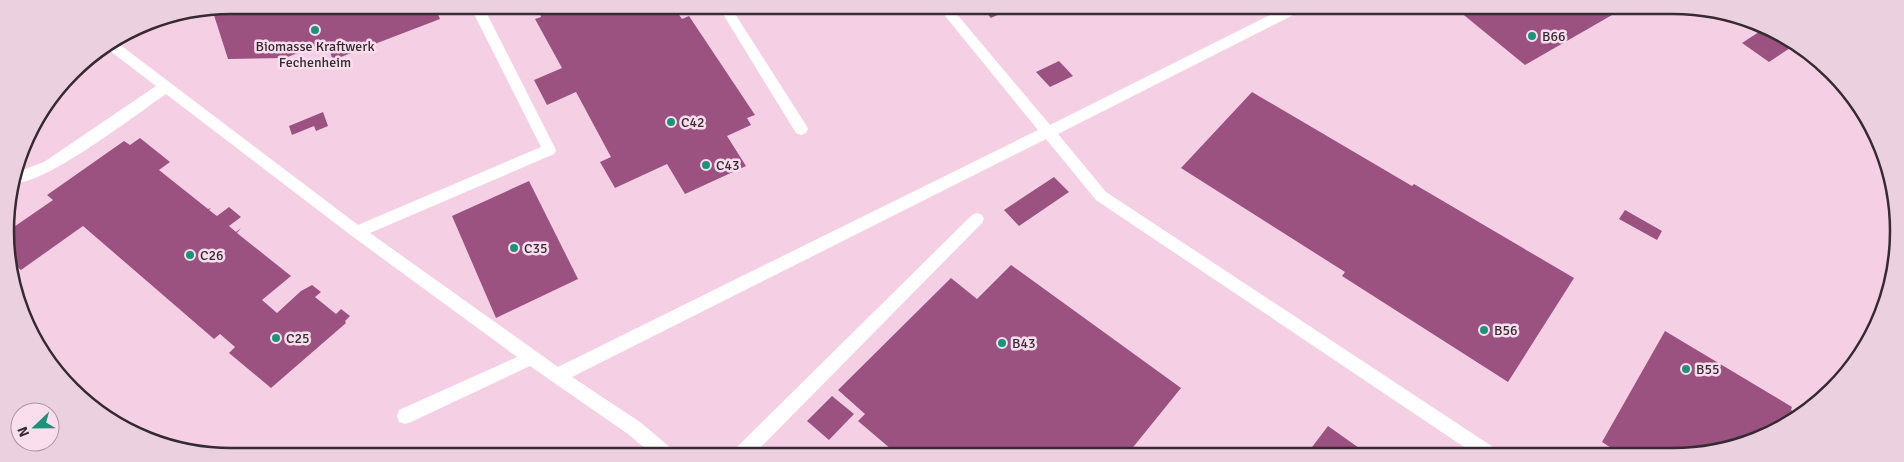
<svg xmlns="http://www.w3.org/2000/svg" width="1904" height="462" viewBox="0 0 1904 462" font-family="Signika,sans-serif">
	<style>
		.built { fill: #f5d0e5 }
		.building { fill: #9c5280 }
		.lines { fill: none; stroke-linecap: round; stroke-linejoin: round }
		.service { fill: #fff; fill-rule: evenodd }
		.poi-dot { fill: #1b9379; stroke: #fbdeee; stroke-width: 2 }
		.labels { text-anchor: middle; stroke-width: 5; stroke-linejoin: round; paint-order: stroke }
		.poi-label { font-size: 14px; fill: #362b32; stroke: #fbdeee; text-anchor: start }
		.rim { fill: none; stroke: #362b32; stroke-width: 2.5 }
	</style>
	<rect width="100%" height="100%" fill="#fbdeee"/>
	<path class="built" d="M 231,5 L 1703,7 L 1786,35 L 1852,94 L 1891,173 L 1897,261 L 1876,331 L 1833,391 L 1773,434 L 1702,455 L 201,455 L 118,427 L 52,369 L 17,303 L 6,216 L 28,131 L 82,61 L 145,22 Z"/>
	<path class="building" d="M 231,5 L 434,5 L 440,19 L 333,60 L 326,42 L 285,58 L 228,59 L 212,9 Z
		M 560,5 L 673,6 L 682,19 L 689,16 L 755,115 L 747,118 L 751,125 L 727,136 L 746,166 L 685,194 L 667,164 L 615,188 L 600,162 L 611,157 L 576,92 L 547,105 L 534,80 L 562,68 L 535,19 L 541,17 L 540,14 Z
		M 980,6 L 1016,6 L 991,18 Z
		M 1193,6 L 1219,6 L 1202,14 Z
		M 1454,7 L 1626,7 L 1525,65 Z
		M 1765,28 L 1786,35 L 1796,44 L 1769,62 L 1742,43 Z
		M 1059,61 L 1073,76 L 1050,87 L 1036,72 Z
		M 1252,92 L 1412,186 L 1414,184 L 1574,278 L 1508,382 L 1342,276 L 1345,272 L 1181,168 Z
		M 323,112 L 328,126 L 316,131 L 314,126 L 292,135 L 289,126 Z
		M 140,138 L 170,162 L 159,170 L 208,209 L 211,208 L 209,210 L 217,216 L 229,207 L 241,217 L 229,226 L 236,232 L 241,228 L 237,233 L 291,276 L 262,300 L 277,313 L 301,291 L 312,285 L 321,292 L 315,297 L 336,314 L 341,309 L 350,316 L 345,321 L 346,323 L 271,388 L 229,353 L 235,347 L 220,334 L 214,339 L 83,226 L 21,270 L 11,262 L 8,231 L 53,200 L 47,195 L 124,141 L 130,145 Z
		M 1054,177 L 1069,192 L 1019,226 L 1004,210 Z
		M 529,181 L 578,279 L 496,318 L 452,216 Z
		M 1625,210 L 1662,231 L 1657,240 L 1619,219 Z
		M 1011,265 L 1181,388 L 1130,451 L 1135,455 L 898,455 L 858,421 L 865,414 L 838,390 L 951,278 L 977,299 Z
		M 1665,331 L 1792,407 L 1791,410 L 1799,415 L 1773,434 L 1702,455 L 1622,455 L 1602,442 Z
		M 832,396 L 854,414 L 829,440 L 807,421 Z
		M 1328,426 L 1369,455 L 1306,455 Z"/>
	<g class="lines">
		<path class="service" d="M 472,5 L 491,5 L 485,10 L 556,150 L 554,154 L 370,233 L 558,367 L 1038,130 L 937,6 L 950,6 L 1050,125 L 1288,6 L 1306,6 L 1305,9 L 1058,134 L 1106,192 L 1496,449 L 1498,455 L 1476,455 L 1096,200 L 1046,139 L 572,377 L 640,422 L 672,449 L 675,455 L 653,455 L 628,434 L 530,366 L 411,422 L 405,424 L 399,422 L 397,416 L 399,410 L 517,357 L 352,236 L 166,94 C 135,115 47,184 14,183 L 17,172 L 44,162 L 156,86 L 105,47 L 115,41 L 358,225 L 541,147 L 471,8 Z
			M 718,6 L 730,6 L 806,125 L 808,129 L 806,133 L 801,135 L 796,133 Z
			M 977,213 L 982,215 L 984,219 L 982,223 L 753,455 L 732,455 L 735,449 L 972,215 Z"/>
	</g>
	<g class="poi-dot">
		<circle cx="315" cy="30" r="5"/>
		<circle cx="1532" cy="36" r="5"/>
		<circle cx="671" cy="122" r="5"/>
		<circle cx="706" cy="165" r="5"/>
		<circle cx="514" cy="248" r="5"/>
		<circle cx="190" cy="255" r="5"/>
		<circle cx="1484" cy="330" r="5"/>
		<circle cx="276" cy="338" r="5"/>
		<circle cx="1002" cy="343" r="5"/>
		<circle cx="1686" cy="369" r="5"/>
	</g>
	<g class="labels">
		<g class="poi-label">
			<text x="1542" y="41">B66</text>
			<text x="315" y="51" text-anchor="middle">Biomasse Kraftwerk<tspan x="315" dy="16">Fechenheim</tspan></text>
			<text x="681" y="127">C42</text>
			<text x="716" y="170">C43</text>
			<text x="524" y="253">C35</text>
			<text x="200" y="260">C26</text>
			<text x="1494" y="335">B56</text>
			<text x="286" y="343">C25</text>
			<text x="1012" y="348">B43</text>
			<text x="1696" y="374">B55</text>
		</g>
	</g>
	<path d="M0 0H1904V462H0ZM231 14H1673A217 217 0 0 1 1890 231V231A217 217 0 0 1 1673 448H231A217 217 0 0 1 14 231V231A217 217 0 0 1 231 14Z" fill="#ebd0df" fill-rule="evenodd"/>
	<path class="rim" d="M231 14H1673A217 217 0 0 1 1890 231V231A217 217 0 0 1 1673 448H231A217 217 0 0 1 14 231V231A217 217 0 0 1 231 14Z"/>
	<g transform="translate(35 427) rotate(248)"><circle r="24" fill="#fbdeee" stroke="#ac96a3"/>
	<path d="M0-4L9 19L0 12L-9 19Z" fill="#1b9379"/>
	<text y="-8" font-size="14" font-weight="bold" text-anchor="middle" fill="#362b32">N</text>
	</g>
</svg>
